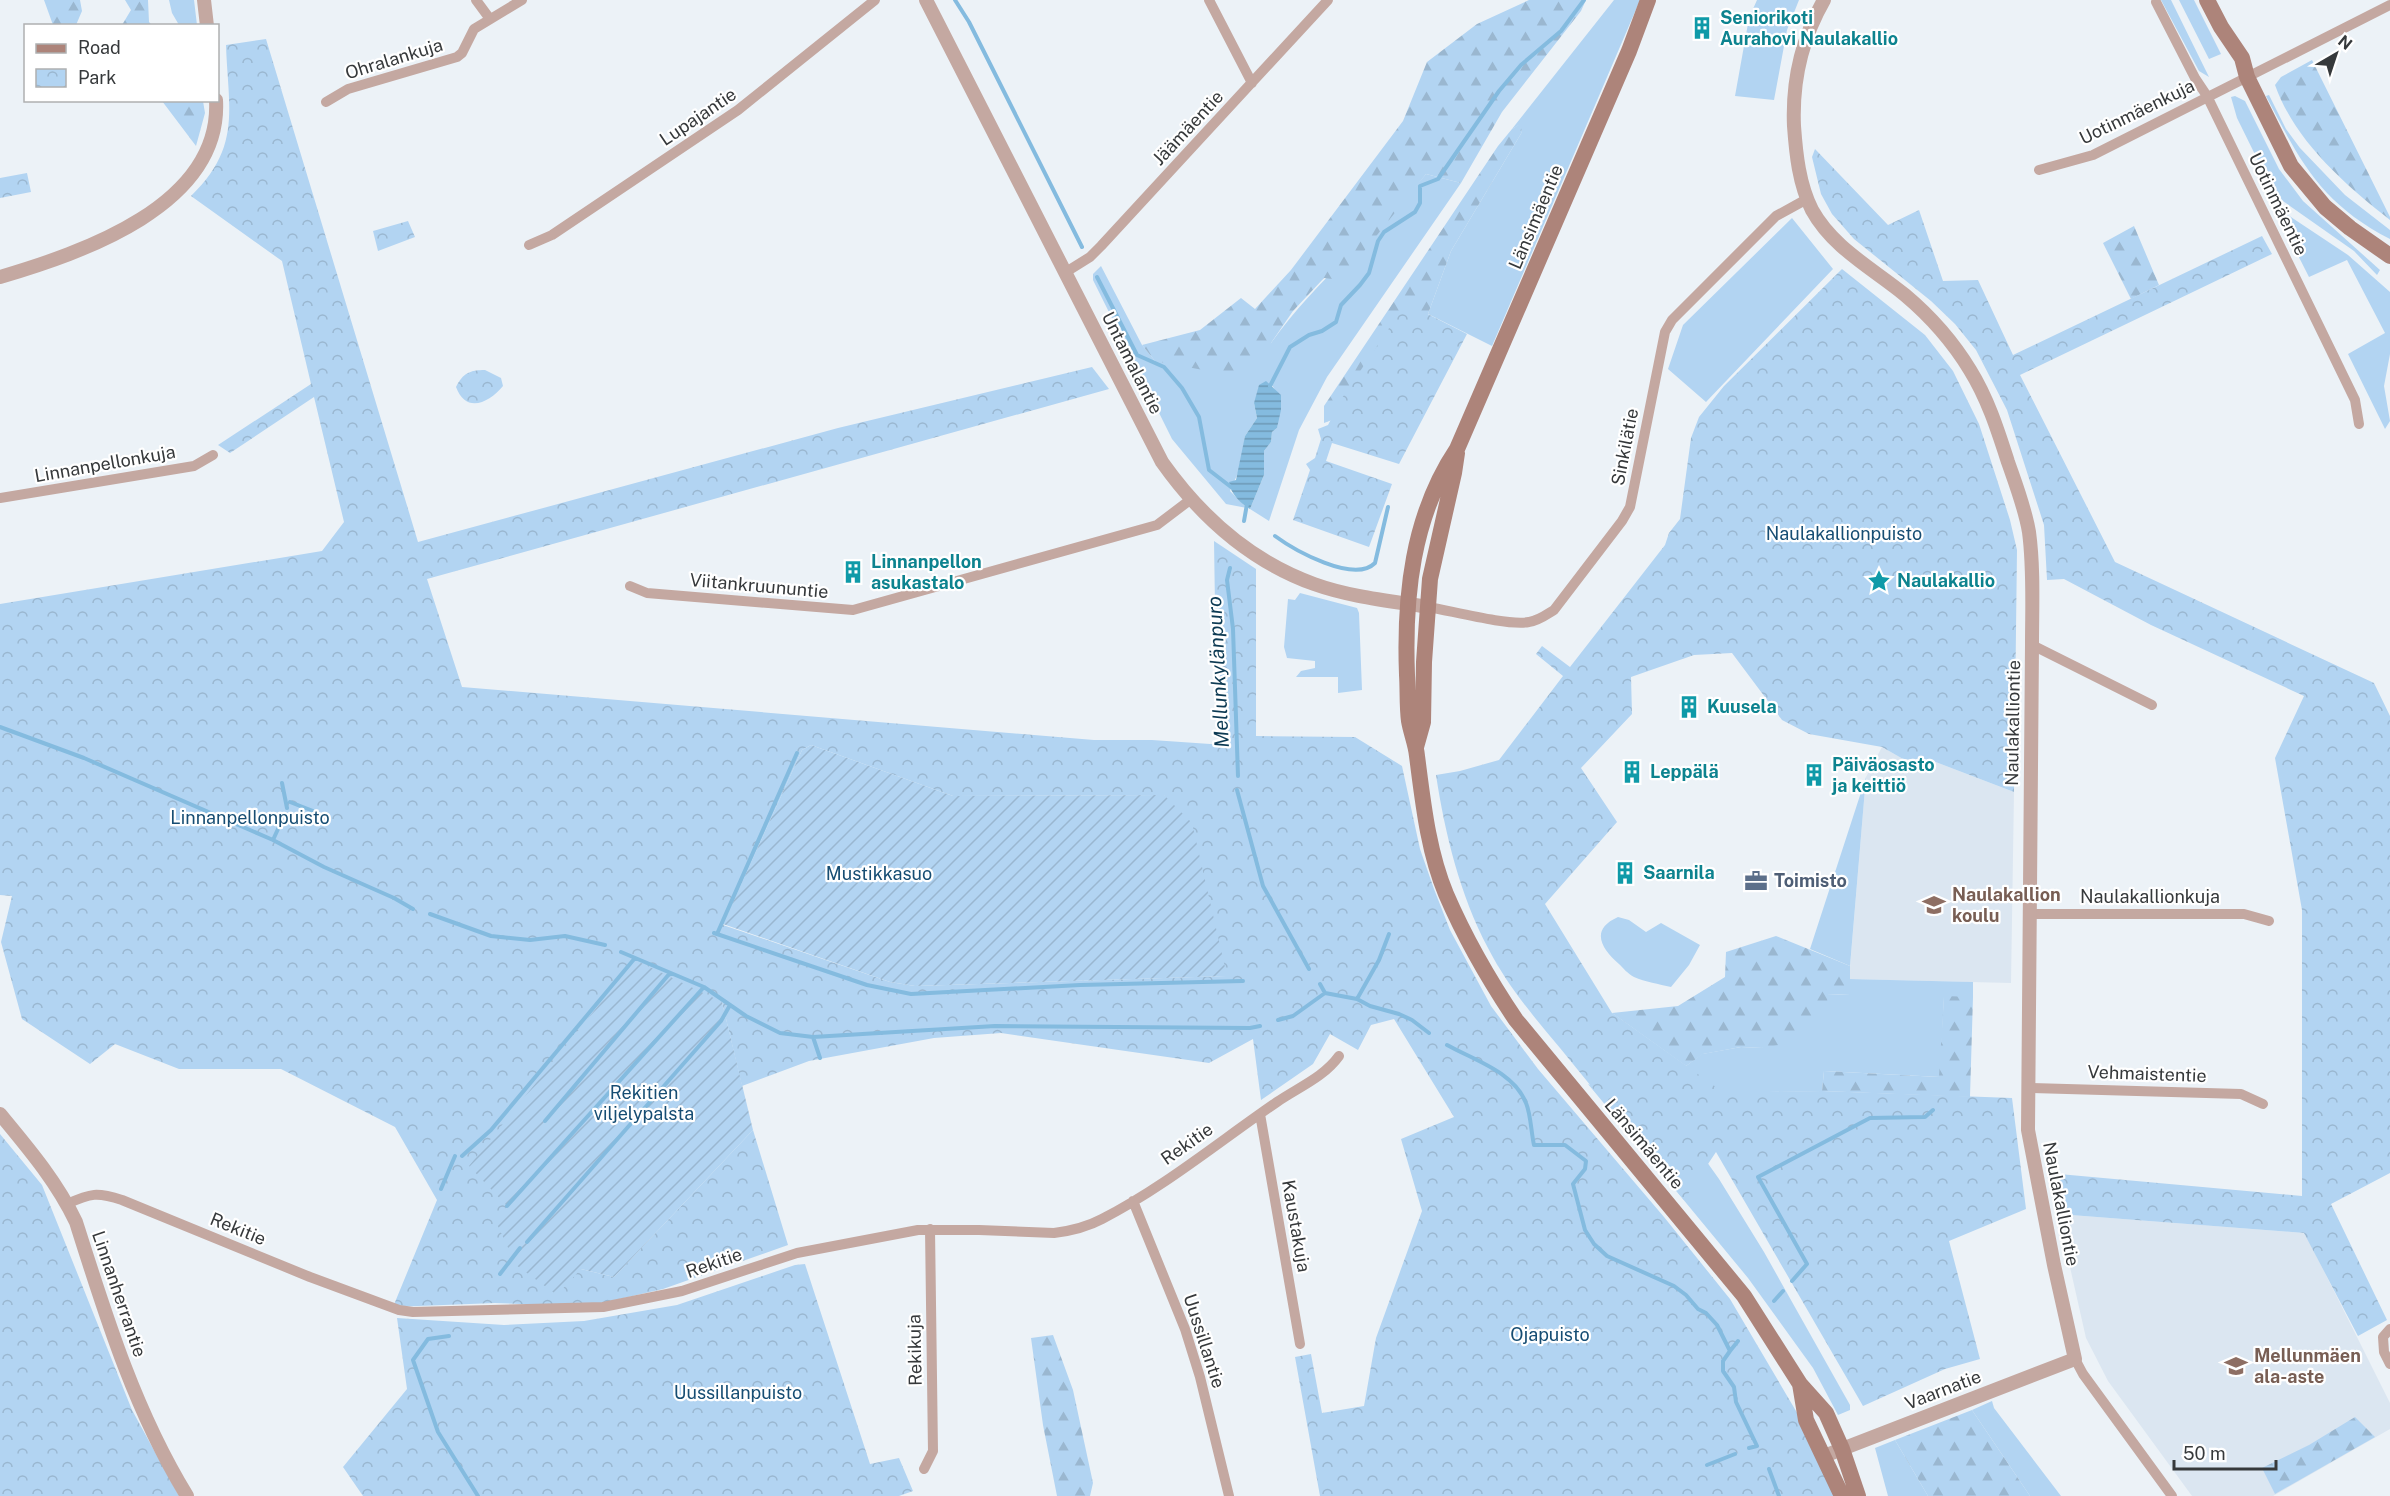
<svg xmlns="http://www.w3.org/2000/svg" width="2390" height="1496" viewBox="0 0 2390 1496" font-family="'Public Sans',sans-serif">
	<style>
		.built { fill: #dbe6f1 }
		.grass { fill: #b2d4f2 }
		.forest { fill: url(#forest-firs) }
		.park { fill: url(#park-crowns); fill-rule: evenodd }
		.garden { fill: url(#garden-furrows) }
		.water { fill: url(#water-rules) }
		.lines { fill: none; stroke-linecap: round; stroke-linejoin: round }
		.stream { stroke: #84bbdf; stroke-width: 4 }
		.minor { stroke: #c4a8a1; stroke-width: 10 }
		.tertiary { stroke: #c4a8a1; stroke-width: 14 }
		.secondary { stroke: #ad847a; stroke-width: 16 }
		.labels { text-anchor: middle; stroke-width: 4.5; stroke-linejoin: round; paint-order: stroke }
		.culture-label { font-size: 18px; font-weight: bold; fill: #0d838f; stroke: #fff; text-anchor: start }
		.street-label { font-size: 18px; fill: #36393b; stroke: #fff }
		.park-label { font-size: 18px; fill: #164d73; stroke: #fff }
		.service-label { font-size: 18px; font-weight: bold; fill: #4e5e75; stroke: #fff; text-anchor: start }
		.education-label { font-size: 18px; font-weight: bold; fill: #785e54; stroke: #fff; text-anchor: start }
		.water-label { font-size: 20px; font-style: italic; fill: #0c3a53; stroke: #fff }
	</style>
	<defs>
		<pattern id="forest-firs" width="22" height="20" patternUnits="userSpaceOnUse" patternTransform="scale(1.5)"><rect width="22" height="20" fill="#b2d4f2"/><path d="M5 1l3.5 6h-7zM16 11l3.5 6h-7z" fill="#9ab7d0"/></pattern>
		<pattern id="park-crowns" width="20" height="18" patternUnits="userSpaceOnUse" patternTransform="scale(1.5)"><rect width="20" height="18" fill="#b2d4f2"/><path d="M2 6a3 3 0 1 1 6 0M12 15a3 3 0 1 1 6 0" fill="none" stroke="#9ab7d0"/></pattern>
		<pattern id="garden-furrows" width="10" height="10" patternUnits="userSpaceOnUse" patternTransform="scale(1.5)"><rect width="10" height="10" fill="#b2d4f2"/><path d="M-1 1l2-2M0 10L10 0M9 11l2-2" fill="none" stroke="#9ab7d0"/></pattern>
		<pattern id="water-rules" width="6" height="5" patternUnits="userSpaceOnUse" patternTransform="scale(1.5)"><rect width="6" height="5" fill="#84bbdf"/><path d="M0 2.5h6" fill="none" stroke="#6d99b6"/></pattern>
	</defs>
	<rect width="100%" height="100%" fill="#ecf2f7"/>
	<path class="built" d="M 1882,747 L 1903,759 L 1933,761 L 2014,792 L 2011,983 L 1849,979 L 1866,777 Z
		M 2058,1214 L 2305,1233 L 2390,1403 L 2390,1429 L 2273,1496 L 2192,1496 L 2108,1381 L 2086,1338 Z"/>
	<path class="grass" d="M 169,0 L 194,0 L 197,25 L 179,25 L 172,13 Z
		M 1614,0 L 1640,0 L 1492,346 L 1428,314 L 1451,251 L 1522,132 L 1519,125 L 1512,129 Z
		M 1757,0 L 1799,0 L 1787,30 L 1774,100 L 1735,96 L 1749,18 Z
		M 2161,0 L 2171,0 L 2209,77 L 2199,71 Z
		M 2179,0 L 2194,0 L 2221,54 L 2209,59 Z
		M 2269,95 L 2286,129 L 2300,148 L 2345,195 L 2390,230 L 2390,239 C 2321,203 2301,163 2266,96 Z
		M 2235,96 L 2245,101 L 2279,169 L 2303,201 L 2380,270 L 2377,275 L 2354,251 L 2280,199 L 2273,191 L 2237,118 L 2231,97 Z
		M 1426,174 L 1461,183 L 1327,377 L 1299,430 L 1269,521 L 1250,509 L 1264,475 L 1264,451 L 1271,442 L 1272,432 L 1277,428 C 1279,410 1283,398 1270,383 L 1254,403 L 1257,418 L 1245,436 L 1241,466 L 1230,491 L 1247,508 L 1226,504 L 1172,439 L 1093,280 L 1093,274 L 1101,266 L 1142,345 L 1155,361 L 1271,343 C 1316,280 1377,233 1426,174 Z
		M 2276,207 L 2348,255 L 2390,292 L 2390,354 L 2384,386 L 2390,421 L 2385,429 L 2348,354 L 2385,333 L 2347,260 L 2309,277 L 2274,208 Z
		M 1792,218 L 1833,269 L 1706,402 L 1668,369 L 1683,325 Z
		M 1300,593 L 1357,608 L 1359,613 L 1362,690 L 1338,693 L 1338,677 L 1296,677 L 1301,671 L 1315,668 L 1315,661 L 1287,658 L 1284,647 L 1288,599 L 1295,600 Z
		M 1866,777 L 1850,966 L 1810,949 Z
		M 1618,917 L 1629,920 L 1646,932 L 1661,923 L 1700,945 L 1689,965 L 1671,987 C 1659,984 1645,982 1634,977 C 1628,974 1623,968 1619,964 C 1602,949 1589,930 1618,917 Z
		M 1849,979 L 1973,982 L 1973,997 L 1944,997 L 1940,1077 L 1824,1071 L 1822,1091 L 1723,1093 L 1690,1095 L 1612,1013 L 1686,1066 L 1702,1054 L 1741,1047 L 1762,1048 L 1827,994 L 1849,995 Z
		M 1588,1084 L 1677,1120 L 1719,1179 L 1764,1252 L 1850,1405 L 1850,1410 L 1838,1415 L 1813,1368 L 1748,1278 Z
		M 1992,1401 L 1994,1408 L 2061,1496 L 2030,1496 L 1972,1410 Z
		M 1895,1440 L 1928,1496 L 1888,1496 L 1875,1448 Z"/>
	<path class="forest" d="M 44,0 L 80,0 L 82,11 L 76,25 L 53,25 Z
		M 125,0 L 148,0 L 149,22 L 152,25 L 122,25 L 131,10 Z
		M 1529,0 L 1586,0 L 1581,11 L 1502,112 L 1461,183 L 1426,174 L 1341,280 L 1324,278 L 1293,311 L 1271,343 L 1230,375 L 1155,361 L 1142,345 L 1200,330 L 1241,298 L 1255,309 L 1291,270 L 1403,121 L 1427,62 L 1477,24 Z
		M 2312,60 L 2390,217 L 2390,220 C 2344,184 2295,141 2275,85 L 2281,77 Z
		M 162,101 L 203,101 L 205,113 L 196,146 Z
		M 1520,124 L 1522,132 L 1451,251 L 1428,314 L 1399,332 L 1340,417 L 1324,423 L 1324,406 L 1498,146 L 1512,129 Z
		M 2134,226 L 2159,285 L 2131,299 L 2103,243 Z
		M 1776,936 L 1850,966 L 1850,995 L 1828,994 L 1826,1016 L 1779,1045 L 1762,1048 L 1741,1047 L 1703,1054 L 1686,1066 L 1612,1013 L 1678,1006 L 1725,977 L 1726,952 Z
		M 1944,996 L 1973,997 L 1970,1097 L 1822,1091 L 1824,1071 L 1939,1077 Z
		M 1053,1335 L 1073,1390 L 1093,1483 L 1090,1496 L 1057,1496 L 1043,1425 L 1031,1338 Z
		M 1972,1410 L 2030,1496 L 1928,1496 L 1895,1440 Z
		M 2355,1417 L 2375,1437 L 2275,1494 L 2262,1468 L 2309,1445 Z"/>
	<path class="park" d="M 266,39 L 418,542 L 838,428 L 1092,367 L 1109,389 L 427,579 L 462,687 L 1094,740 L 1152,740 L 1225,745 L 1215,607 L 1214,541 L 1256,569 L 1256,736 L 1355,737 L 1402,766 L 1420,849 L 1434,889 L 1450,930 L 1491,1006 L 1538,1069 L 1664,1217 L 1730,1299 L 1806,1428 L 1835,1496 L 1320,1496 L 1295,1357 L 1311,1354 L 1322,1413 L 1364,1406 L 1376,1338 L 1422,1211 L 1401,1139 L 1454,1117 L 1394,1019 L 1371,1025 L 1358,1050 L 1330,1034 L 1313,1064 L 1261,1100 L 1253,1039 L 1209,1063 L 1001,1033 L 934,1038 L 809,1061 L 742,1086 L 722,1002 L 581,1269 L 614,1277 L 753,1130 L 788,1245 L 663,1289 L 602,1303 L 548,1305 L 495,1303 L 393,1307 L 437,1200 L 395,1127 L 281,1069 L 179,1069 L 115,1044 L 90,1064 L 22,1019 L 1,942 L 12,896 L 0,895 L 0,604 L 322,551 L 344,522 L 314,397 L 230,453 L 218,445 L 311,384 L 282,261 L 191,196 C 242,147 228,108 226,45 ZM 811,745 L 953,796 L 1164,795 L 1226,976 L 915,986 L 890,982 L 723,925 L 802,750 Z
		M 1815,149 L 1888,225 L 1919,210 L 1943,281 L 1978,280 L 2013,355 L 2262,236 L 2272,254 L 2020,375 L 2115,562 L 2374,683 L 2390,716 L 2390,1173 L 2331,1204 L 2387,1320 L 2358,1336 L 2304,1233 L 2058,1214 L 2048,1173 L 2302,1196 L 2302,910 L 2275,758 L 2304,696 L 2151,625 L 2064,579 L 2047,580 L 2044,525 L 2007,410 L 1976,350 L 1955,324 L 1931,301 L 1854,239 L 1832,214 L 1821,194 L 1812,157 Z
		M 27,173 L 31,192 L 0,198 L 0,178 Z
		M 408,221 L 415,237 L 378,251 L 373,231 Z
		M 1842,269 L 1925,335 L 1953,371 L 1979,424 L 2010,520 L 2017,550 L 2014,792 L 1933,761 L 1903,759 L 1882,747 L 1809,734 L 1782,720 L 1732,653 L 1694,655 L 1631,677 L 1632,714 L 1581,768 L 1617,822 L 1545,904 L 1612,1013 L 1723,1092 L 1822,1091 L 2012,1098 L 2026,1209 L 1949,1241 L 1980,1359 L 1945,1369 L 1863,1406 L 1716,1152 L 1684,1200 C 1642,1150 1601,1098 1560,1048 C 1533,1016 1507,985 1488,948 C 1460,895 1445,834 1436,775 L 1460,771 L 1499,760 L 1563,676 L 1536,654 L 1542,646 L 1570,667 L 1665,545 L 1669,533 L 1680,519 L 1691,438 L 1699,417 L 1724,386 Z
		M 1406,303 L 1467,334 L 1399,464 L 1332,443 L 1326,461 L 1392,484 L 1369,547 L 1293,520 L 1310,470 L 1306,464 L 1315,458 L 1321,439 L 1318,429 L 1328,425 L 1342,398 Z
		M 485,370 L 501,378 L 503,386 C 489,403 466,414 456,387 C 463,373 470,370 485,370 Z
		M 0,1134 L 42,1185 L 132,1410 L 179,1496 L 0,1496 Z
		M 805,1264 L 870,1464 L 899,1458 L 913,1491 L 899,1496 L 363,1496 L 343,1467 L 407,1389 L 397,1318 L 504,1325 L 584,1321 L 677,1305 L 795,1265 Z"/>
	<path class="garden" d="M 811,745 L 953,796 L 1164,795 L 1192,823 L 1227,976 L 915,986 L 890,982 L 723,924 L 802,750 Z
		M 635,960 L 722,1002 L 753,1130 L 614,1277 L 581,1269 L 557,1295 L 516,1265 L 497,1224 L 507,1206 L 469,1166 Z"/>
	<path class="water" d="M 1266,381 L 1281,395 L 1281,410 L 1277,428 L 1272,432 L 1271,442 L 1264,451 L 1264,475 L 1250,509 C 1241,504 1230,493 1229,482 L 1236,480 L 1245,436 L 1257,418 L 1254,403 L 1259,385 Z"/>
	<g class="lines">
		<path class="stream" d="M 955,0 L 969,22 L 1082,247
			M 1097,277 L 1137,355 L 1164,367 L 1182,388 L 1199,417 L 1209,470 L 1231,487
			M 1270,386 L 1290,347 L 1309,335 L 1322,331 L 1336,322 L 1341,305 L 1360,285 L 1369,273 L 1378,241 L 1384,232 L 1415,212 L 1420,203 L 1420,186 L 1438,179 L 1499,91 L 1521,65 L 1561,31 L 1584,0
			M 1244,521 L 1247,504
			M 1275,536 C 1294,550 1354,584 1375,563 L 1388,507
			M 1230,568 L 1227,580 L 1233,629 L 1238,776
			M 0,727 L 84,758 L 273,840 L 324,867 L 394,898 L 413,909
			M 282,783 L 287,808
			M 1237,790 L 1263,886 L 1309,969
			M 290,802 L 313,811
			M 273,840 L 278,829
			M 430,914 L 491,936 L 530,940 L 565,936 L 605,945
			M 714,933 L 867,985 L 911,994 L 1080,985 L 1243,981
			M 717,934 L 797,753
			M 621,952 L 704,987 L 746,1016 L 780,1033 L 813,1037 L 995,1026 L 1250,1028 L 1260,1026
			M 1320,984 L 1325,993 L 1357,999 L 1370,1006 L 1399,1014 L 1412,1020 L 1429,1033
			M 1357,999 L 1379,960 L 1389,934
			M 1278,1020 L 1293,1016 L 1325,993
			M 813,1037 L 820,1058
			M 1447,1045 C 1474,1060 1514,1072 1526,1103 C 1531,1115 1531,1132 1534,1145 L 1565,1145 L 1586,1161 L 1585,1169 L 1573,1184 L 1585,1230 L 1594,1244 L 1607,1256 L 1674,1286 L 1686,1295 L 1698,1309 L 1706,1313 L 1717,1325 L 1730,1351 L 1723,1361 L 1723,1371 L 1734,1387 L 1736,1402 L 1757,1446 L 1749,1448
			M 545,1121 L 670,973
			M 462,1156 L 491,1130 L 635,958
			M 441,1189 L 455,1156
			M 507,1206 L 704,987
			M 527,1242 L 721,1021 L 730,1005
			M 500,1274 L 520,1248
			M 1792,1281 L 1807,1264 L 1758,1177 L 1870,1118 L 1925,1117 L 1933,1110
			M 1774,1301 L 1783,1291
			M 449,1336 L 428,1339 L 413,1360 L 438,1432 L 478,1496
			M 1730,1351 L 1738,1341
			M 1707,1465 L 1735,1454
			M 1769,1469 L 1779,1496"/>
		<path class="minor" d="M 476,0 L 490,19
			M 1209,0 L 1252,83
			M 2156,2 L 2195,78 L 2207,96 L 2355,400 L 2359,424
			M 326,102 L 348,89 L 457,57 L 462,53 L 474,29 L 522,0
			M 2039,170 L 2093,155 L 2390,5
			M 529,245 L 552,235 L 738,110 L 875,0
			M 1066,272 L 1090,257 L 1101,246 L 1328,0
			M 0,498 L 194,466 L 213,455
			M 630,586 L 647,593 L 853,610 L 1157,525 L 1190,500
			M 1428,607 C 1452,611 1508,626 1529,622 C 1538,621 1546,615 1554,610 L 1622,521 L 1630,507 L 1665,332 L 1672,320 L 1776,216 L 1807,199
			M 2032,645 L 2152,705
			M 2031,914 L 2244,914 L 2269,921
			M 2028,1088 L 2241,1094 L 2263,1104
			M 1260,1114 L 1300,1344
			M 1133,1201 L 1185,1329 L 1200,1377 L 1229,1496
			M 67,1204 C 91,1193 97,1192 122,1200 L 310,1277 L 399,1310 L 413,1312 L 603,1307 L 682,1291 L 797,1253 L 918,1230 L 979,1230 L 1054,1233 C 1070,1231 1087,1227 1102,1219 C 1163,1188 1220,1141 1277,1102 C 1299,1087 1324,1077 1339,1056
			M 2390,1329 L 2383,1337 L 2384,1352 L 2390,1364
			M 2075,1359 L 2083,1374 L 2172,1496
			M 924,1469 L 933,1451 L 930,1229"/>
		<path class="tertiary" d="M 204,0 L 207,26
			M 926,0 L 1162,462 C 1201,517 1250,561 1314,584 C 1350,597 1391,601 1428,607
			M 1824,0 C 1801,40 1792,80 1794,126 C 1796,154 1799,184 1812,210 C 1833,248 1872,268 1905,295 C 1930,316 1953,342 1970,370 C 1988,399 1998,431 2008,462 C 2016,485 2025,508 2029,532 C 2034,569 2032,608 2032,645 L 2028,1130 L 2054,1265 L 2075,1359 L 1824,1456
			M 0,277 C 81,253 222,206 216,100
			M 0,1114 C 29,1149 57,1182 76,1222 C 106,1317 135,1411 187,1496"/>
		<path class="secondary" d="M 1648,0 L 1629,51 L 1457,449 C 1412,516 1404,597 1407,675 C 1408,690 1407,706 1409,721 C 1411,733 1416,744 1417,756 C 1423,802 1428,851 1446,894 C 1465,938 1489,980 1516,1020 L 1744,1296 L 1800,1384 L 1826,1413 L 1842,1449 L 1858,1496
			M 2207,0 L 2221,27 L 2242,58 L 2247,77 L 2291,166 L 2325,207 L 2350,228 L 2390,256
			M 1416,747 L 1423,722 L 1424,662 L 1430,579 L 1454,473 L 1457,453
			M 1800,1384 L 1806,1420 L 1842,1496"/>
	</g>
	<defs>
		<g id="building-bare" transform="scale(1.8)"><path d="M-4-6H4V6H1V3H-1V6H-4ZM-2.5-4.3h1.7v1.8h-1.7ZM.8-4.3h1.7v1.8H.8ZM-2.5-1h1.7V.8h-1.7ZM.8-1h1.7V.8H.8Z" fill="#0f9aa8" stroke="#fff" stroke-width="2.5" paint-order="stroke"/></g>
		<g id="sight-bare" transform="scale(1.8)"><path d="M0-6L1.8-2.2L6-1.7L2.9 1.2L3.7 5.4L0 3.3L-3.7 5.4L-2.9 1.2L-6-1.7L-1.8-2.2Z" fill="#0f9aa8" stroke="#fff" stroke-width="2.5" paint-order="stroke"/></g>
		<g id="office-bare" transform="scale(1.8)"><path d="M-6-3h4V-5.5h4V-3h4V5H-6ZM-1-4.5V-3h2v-1.5ZM-6 0V1H6V0Z" fill="#5c6f8a" stroke="#fff" stroke-width="2.5" paint-order="stroke"/></g>
		<g id="school-bare" transform="scale(1.8)"><path d="M0-5L7-2L0 1L-7-2ZM-4 1L0 2.5L4 1V4Q0 6-4 4Z" fill="#8d6e63" stroke="#fff" stroke-width="2.5" paint-order="stroke"/></g>
	</defs>
	<g fill-rule="evenodd">
		<use href="#building-bare" x="1702" y="28"/>
		<use href="#building-bare" x="853" y="572"/>
		<use href="#sight-bare" x="1879" y="581"/>
		<use href="#building-bare" x="1689" y="707"/>
		<use href="#building-bare" x="1632" y="772"/>
		<use href="#building-bare" x="1814" y="775"/>
		<use href="#building-bare" x="1625" y="873"/>
		<use href="#office-bare" x="1756" y="881"/>
		<use href="#school-bare" x="1934" y="905"/>
		<use href="#school-bare" x="2236" y="1366"/>
	</g>
	<g class="labels">
		<g class="culture-label">
			<text x="1720" y="24">Seniorikoti<tspan x="1720" dy="21">Aurahovi Naulakallio</tspan></text>
			<text x="871" y="568">Linnanpellon<tspan x="871" dy="21">asukastalo</tspan></text>
			<text x="1897" y="587">Naulakallio</text>
			<text x="1707" y="713">Kuusela</text>
			<text x="1832" y="771">Päiväosasto<tspan x="1832" dy="21">ja keittiö</tspan></text>
			<text x="1650" y="778">Leppälä</text>
			<text x="1643" y="879">Saarnila</text>
		</g>
		<g class="street-label">
			<text transform="translate(394 59) rotate(-17)" y="6">Ohralankuja</text>
			<text transform="translate(2137 112) rotate(-26)" y="6">Uotinmäenkuja</text>
			<text transform="translate(698 117) rotate(-34)" y="6">Lupajantie</text>
			<text transform="translate(1188 128) rotate(-47)" y="6">Jäämäentie</text>
			<text transform="translate(2278 204) rotate(64)" y="6">Uotinmäentie</text>
			<text transform="translate(1536 217) rotate(-67)" y="6">Länsimäentie</text>
			<text transform="translate(1132 363) rotate(63)" y="6">Untamalantie</text>
			<text transform="translate(1625 447) rotate(-79)" y="6">Sinkilätie</text>
			<text transform="translate(105 464) rotate(-10)" y="6">Linnanpellonkuja</text>
			<text transform="translate(759 586) rotate(5)" y="6">Viitankruununtie</text>
			<text transform="translate(2013 723) rotate(-89)" y="6">Naulakalliontie</text>
			<text x="2150" y="903">Naulakallionkuja</text>
			<text transform="translate(2147 1074) rotate(2)" y="6">Vehmaistentie</text>
			<text transform="translate(1187 1144) rotate(-35)" y="6">Rekitie</text>
			<text transform="translate(1644 1144) rotate(50)" y="6">Länsimäentie</text>
			<text transform="translate(2061 1204) rotate(79)" y="6">Naulakalliontie</text>
			<text transform="translate(1296 1226) rotate(80)" y="6">Kaustakuja</text>
			<text transform="translate(238 1229) rotate(22)" y="6">Rekitie</text>
			<text transform="translate(714 1263) rotate(-19)" y="6">Rekitie</text>
			<text transform="translate(119 1294) rotate(71)" y="6">Linnanherrantie</text>
			<text transform="translate(1204 1341) rotate(72)" y="6">Uussillantie</text>
			<text transform="translate(915 1350) rotate(-91)" y="6">Rekikuja</text>
			<text transform="translate(1943 1390) rotate(-21)" y="6">Vaarnatie</text>
		</g>
		<g class="park-label">
			<text x="1844" y="540">Naulakallionpuisto</text>
			<text x="250" y="824">Linnanpellonpuisto</text>
			<text x="879" y="880">Mustikkasuo</text>
			<text x="644" y="1099">Rekitien<tspan x="644" dy="21">viljelypalsta</tspan></text>
			<text x="1550" y="1341">Ojapuisto</text>
			<text x="738" y="1399">Uussillanpuisto</text>
		</g>
		<g class="service-label">
			<text x="1774" y="887">Toimisto</text>
		</g>
		<g class="education-label">
			<text x="1952" y="901">Naulakallion<tspan x="1952" dy="21">koulu</tspan></text>
			<text x="2254" y="1362">Mellunmäen<tspan x="2254" dy="21">ala-aste</tspan></text>
		</g>
		<g class="water-label">
			<text transform="translate(1218 672) rotate(-93)" y="7">Mellunkylänpuro</text>
		</g>
	</g>
	<rect x="24" y="24" width="195" height="78" fill="#ffffff" stroke="#afb0b1" stroke-width="1.5"/>
	<rect x="36" y="44" width="30" height="9" fill="#ad847a" stroke="#afb0b1" stroke-width="1.5"/>
	<text x="78" y="54" font-size="18" fill="#36393b">Road</text>
	<rect x="36" y="69" width="30" height="18" fill="url(#park-crowns)" stroke="#afb0b1" stroke-width="1.5"/>
	<text x="78" y="84" font-size="18" fill="#36393b">Park</text>
	<g transform="translate(2336 54) rotate(39)" stroke="#ffffff" stroke-width="4.5" paint-order="stroke">
	<path d="M0-4.5L10 22L0 15L-10 22Z" fill="#36393b"/>
	<text y="-9" font-size="16" font-weight="bold" text-anchor="middle" fill="#36393b">N</text>
	</g>
	<path d="M2174 1460v9h102v-9" fill="none" stroke="#36393b" stroke-width="3"/>
	<text x="2183" y="1460" font-size="18" fill="#36393b" stroke="#ffffff" stroke-width="4.5" paint-order="stroke">50 m</text>
</svg>
